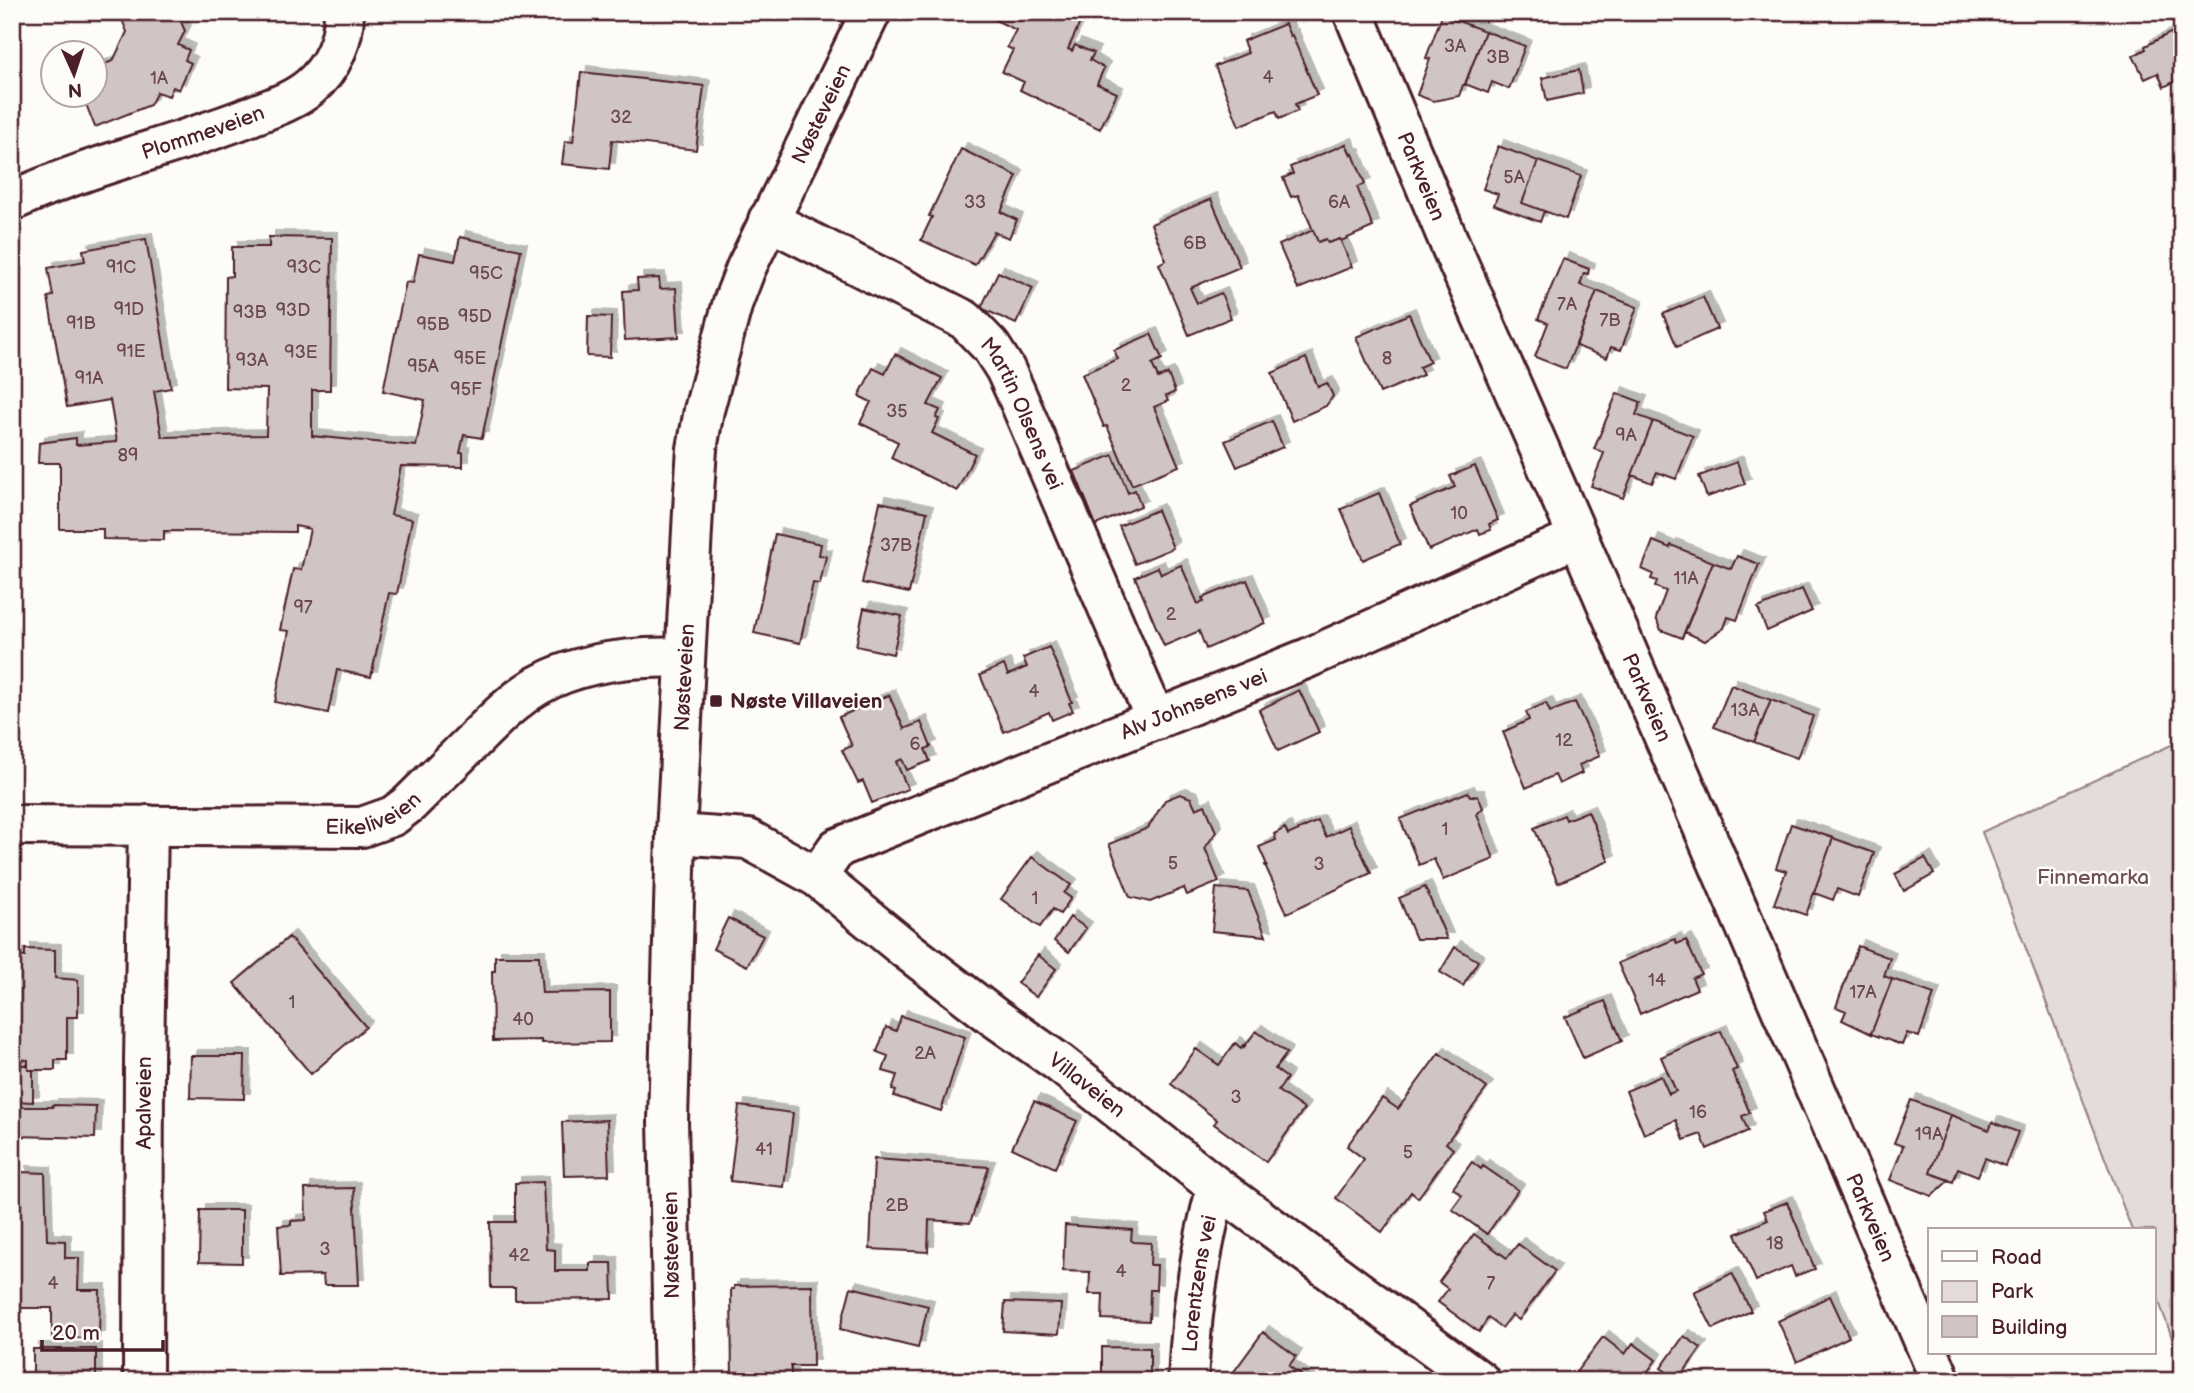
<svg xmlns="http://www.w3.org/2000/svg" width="2194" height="1393" viewBox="0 0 2194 1393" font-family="'Balsamiq Sans',sans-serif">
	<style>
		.green { fill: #e3dcda; stroke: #967e82; stroke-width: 2 }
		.building { fill: #d0c5c4; stroke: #4a1f2b; stroke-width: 2; filter: url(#shadow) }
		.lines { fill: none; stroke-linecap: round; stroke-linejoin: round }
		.minor-casing { stroke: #4a1f2b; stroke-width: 44 }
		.major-casing { stroke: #4a1f2b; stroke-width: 44 }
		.minor { stroke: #fdfcf7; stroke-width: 38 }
		.major { stroke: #fdfcf7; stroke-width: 38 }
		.poi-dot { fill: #4a1f2b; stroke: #fdfcf7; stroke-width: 2.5 }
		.labels { text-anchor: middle; stroke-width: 5; stroke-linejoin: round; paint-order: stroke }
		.number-label { font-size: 18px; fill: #6c4851 }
		.street-label { font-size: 21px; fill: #4a1f2b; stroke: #fdfcf7 }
		.poi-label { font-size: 21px; font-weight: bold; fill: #4a1f2b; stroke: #fdfcf7; text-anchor: start }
		.park-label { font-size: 21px; fill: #704e57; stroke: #fdfcf7 }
	</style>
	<defs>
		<filter id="shadow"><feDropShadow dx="6" dy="-6" stdDeviation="0" flood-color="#0004"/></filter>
	</defs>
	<rect width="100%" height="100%" fill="#fdfcf7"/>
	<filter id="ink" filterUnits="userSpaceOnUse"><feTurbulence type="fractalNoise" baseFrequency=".0143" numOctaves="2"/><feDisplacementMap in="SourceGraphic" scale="14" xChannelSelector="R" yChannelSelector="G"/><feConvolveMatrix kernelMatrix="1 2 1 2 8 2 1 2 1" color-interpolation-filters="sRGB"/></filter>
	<g filter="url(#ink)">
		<path class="green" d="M 2182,740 L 2182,1373 L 2170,1332 L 2154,1288 L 2154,1230 L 2132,1230 L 1982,832 Z"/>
		<path class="building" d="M 119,12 L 177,12 L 185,31 L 178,45 L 189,50 L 185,60 L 191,63 L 179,90 L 173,87 L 169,96 L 157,92 L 150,105 L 95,127 L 82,94 L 94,94 L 94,68 L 113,61 L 127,32 Z
			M 991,12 L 1076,12 L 1073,19 L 1080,23 L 1068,49 L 1072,51 L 1075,45 L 1094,53 L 1090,60 L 1104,68 L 1097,84 L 1117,93 L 1100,129 L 1020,90 L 1024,82 L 1002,72 L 1013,50 L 1007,47 L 1016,30 L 989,17 Z
			M 1442,15 L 1485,31 L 1465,85 L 1463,85 L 1459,96 L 1433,101 L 1417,95 L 1430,59 L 1426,58 Z
			M 1285,24 L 1290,36 L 1292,35 L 1317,95 L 1295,104 L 1298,111 L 1279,119 L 1276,111 L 1239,126 L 1215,66 L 1248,53 L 1243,41 Z
			M 1485,31 L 1525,46 L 1509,89 L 1492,82 L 1488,93 L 1465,84 Z
			M 2174,31 L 2175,33 L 2179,32 L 2182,38 L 2182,78 L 2164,87 L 2158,73 L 2145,79 L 2133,56 L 2146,49 L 2145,46 Z
			M 1579,70 L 1583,93 L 1547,101 L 1542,78 Z
			M 581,72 L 704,86 L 696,150 L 612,140 L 609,169 L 562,164 L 565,141 L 573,142 Z
			M 1346,144 L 1351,155 L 1353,154 L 1365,184 L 1357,187 L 1373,227 L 1341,241 L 1340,239 L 1328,243 L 1326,239 L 1318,242 L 1298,195 L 1291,197 L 1283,178 L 1293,174 L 1290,167 Z
			M 1498,146 L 1538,161 L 1522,203 L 1544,211 L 1540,222 L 1494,205 L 1498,194 L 1483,189 Z
			M 961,149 L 1017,176 L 1001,212 L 1017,220 L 1009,238 L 994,232 L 975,265 L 921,240 L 932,217 L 929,216 Z
			M 1538,161 L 1581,176 L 1566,219 L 1522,203 Z
			M 1211,199 L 1240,267 L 1190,288 L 1197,303 L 1221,293 L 1231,318 L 1189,335 L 1159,264 L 1166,260 L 1151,224 Z
			M 1313,230 L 1318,242 L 1326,239 L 1328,243 L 1340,239 L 1352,267 L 1298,289 L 1279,245 Z
			M 269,237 L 332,238 L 330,390 L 312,390 L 312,436 L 416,446 L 425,400 L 383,391 L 406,282 L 413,283 L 419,254 L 455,261 L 460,237 L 521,250 L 482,438 L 464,435 L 460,453 L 463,453 L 463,467 L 401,466 L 391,515 L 412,519 L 397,594 L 389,593 L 371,677 L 337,670 L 328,713 L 275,702 L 289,631 L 280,630 L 293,569 L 301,570 L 310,529 L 295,526 L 295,532 L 164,531 L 164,540 L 103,539 L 103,529 L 60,529 L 60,463 L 38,463 L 39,443 L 76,438 L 76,445 L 117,442 L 110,400 L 67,407 L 48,297 L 53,296 L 48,268 L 85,261 L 83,250 L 146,239 L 171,388 L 154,391 L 162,437 L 266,435 L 267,389 L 225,388 L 226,277 L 232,276 L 232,247 L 269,247 Z
			M 1563,259 L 1589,269 L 1588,274 L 1584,273 L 1580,285 L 1597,291 L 1566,369 L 1535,357 L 1548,323 L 1538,319 Z
			M 998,272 L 1033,288 L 1016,324 L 981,308 Z
			M 659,278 L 660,289 L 676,288 L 679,337 L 625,340 L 623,291 L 638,290 L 637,279 Z
			M 1597,291 L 1637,307 L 1621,350 L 1611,347 L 1607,358 L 1576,346 Z
			M 1703,297 L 1717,329 L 1677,347 L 1663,314 Z
			M 1409,314 L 1430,362 L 1419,367 L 1423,375 L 1380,393 L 1356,337 Z
			M 588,316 L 611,317 L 610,357 L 587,356 Z
			M 1151,334 L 1162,359 L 1152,364 L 1158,378 L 1168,374 L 1175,392 L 1166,396 L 1168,401 L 1154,407 L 1179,466 L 1132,485 L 1107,426 L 1104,427 L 1082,374 L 1118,359 L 1114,350 Z
			M 895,354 L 942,378 L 928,405 L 940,410 L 936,418 L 939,419 L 932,433 L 975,454 L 957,491 L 891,458 L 898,442 L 860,423 L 871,402 L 859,396 L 873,368 L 885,374 Z
			M 1306,358 L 1318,387 L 1327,383 L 1333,396 L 1326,406 L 1292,421 L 1272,373 Z
			M 1617,393 L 1641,402 L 1636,415 L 1653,421 L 1623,498 L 1591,486 L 1604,453 L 1594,449 Z
			M 1272,421 L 1283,447 L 1237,467 L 1225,441 Z
			M 1653,421 L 1693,436 L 1676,479 L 1657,472 L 1652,483 L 1632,475 Z
			M 1113,455 L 1128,493 L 1135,490 L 1141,506 L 1096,525 L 1074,471 Z
			M 1737,462 L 1745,484 L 1707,497 L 1699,476 Z
			M 1475,466 L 1498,520 L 1489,524 L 1491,530 L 1480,534 L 1478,529 L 1429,550 L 1410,506 L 1455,487 L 1450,476 Z
			M 1379,493 L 1400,544 L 1363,560 L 1341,509 Z
			M 880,502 L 927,512 L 909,593 L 862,583 Z
			M 1157,510 L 1173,548 L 1135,564 L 1119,526 Z
			M 775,534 L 821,544 L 819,555 L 826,556 L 820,584 L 813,583 L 800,643 L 754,633 Z
			M 1653,541 L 1670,548 L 1671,545 L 1713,562 L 1682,638 L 1661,630 L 1656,618 L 1666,591 L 1655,587 L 1657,581 L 1651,579 L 1653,574 L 1642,569 Z
			M 1737,556 L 1759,564 L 1737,620 L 1728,617 L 1724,628 L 1705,641 L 1685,632 L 1713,562 L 1731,569 Z
			M 1181,565 L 1198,604 L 1204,602 L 1202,598 L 1247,580 L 1265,623 L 1206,649 L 1199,631 L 1164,646 L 1135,577 L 1158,567 L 1161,574 Z
			M 1802,589 L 1812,611 L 1767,631 L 1758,608 Z
			M 864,608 L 902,616 L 893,654 L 856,646 Z
			M 1049,647 L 1072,702 L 1069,703 L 1073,711 L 1052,720 L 1049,712 L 1004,732 L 980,675 L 1004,665 L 1008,675 L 1027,667 L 1023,658 Z
			M 1731,685 L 1771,700 L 1754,742 L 1714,727 Z
			M 1299,690 L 1319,732 L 1278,751 L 1259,710 Z
			M 889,695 L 904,729 L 921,722 L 931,747 L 925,749 L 930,761 L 907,770 L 902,759 L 896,762 L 908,789 L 872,803 L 863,781 L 858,783 L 842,750 L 852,746 L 839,717 Z
			M 1771,700 L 1813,716 L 1797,758 L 1754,742 Z
			M 1575,702 L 1600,756 L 1579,765 L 1582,773 L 1559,784 L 1555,775 L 1526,788 L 1503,732 L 1529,720 L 1526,712 L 1546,703 L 1550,712 Z
			M 1468,792 L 1470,796 L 1478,796 L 1483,808 L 1477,814 L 1494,859 L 1443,880 L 1434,859 L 1419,865 L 1400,819 Z
			M 1180,794 L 1191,798 L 1196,809 L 1205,805 L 1216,832 L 1205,848 L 1219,882 L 1187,895 L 1184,888 L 1150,902 L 1130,897 L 1109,844 L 1148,828 L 1165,800 Z
			M 1588,811 L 1609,861 L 1558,883 L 1534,828 L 1564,815 L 1566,820 Z
			M 1318,821 L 1326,837 L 1349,826 L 1371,873 L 1287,913 L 1265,865 L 1267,865 L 1259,847 L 1276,840 L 1274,834 L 1285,828 L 1288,835 Z
			M 1791,824 L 1833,838 L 1806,915 L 1774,904 L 1786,871 L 1776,868 Z
			M 1833,838 L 1874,853 L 1858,897 L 1837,889 L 1833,900 L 1814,893 Z
			M 1032,857 L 1071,885 L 1064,893 L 1071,898 L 1060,914 L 1053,909 L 1040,927 L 1001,899 Z
			M 1925,858 L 1934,874 L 1904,891 L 1895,874 Z
			M 1425,887 L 1447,939 L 1416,939 L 1399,898 Z
			M 1216,888 L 1248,891 L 1266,936 L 1212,931 Z
			M 1070,917 L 1086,928 L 1069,952 L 1054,941 Z
			M 728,918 L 763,936 L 747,966 L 713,949 Z
			M 289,937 L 366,1027 L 311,1074 L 234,983 Z
			M 1675,939 L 1677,944 L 1686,940 L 1701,974 L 1692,978 L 1697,989 L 1640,1014 L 1618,963 Z
			M 1858,946 L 1890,958 L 1884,976 L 1892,979 L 1871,1034 L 1842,1020 L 1846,1011 L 1836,1007 Z
			M 1455,947 L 1478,961 L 1463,986 L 1440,972 Z
			M 25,949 L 55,950 L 55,978 L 78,980 L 78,1017 L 67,1017 L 67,1060 L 55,1060 L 55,1070 L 28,1070 L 28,1060 L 13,1059 L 12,952 L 16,952 L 16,956 L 25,957 Z
			M 1038,955 L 1056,969 L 1036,997 L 1017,983 Z
			M 495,956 L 539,956 L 542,993 L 610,992 L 610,1042 L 541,1043 L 541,1040 L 493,1041 L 492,971 L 495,971 Z
			M 1892,979 L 1934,994 L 1919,1037 L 1907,1033 L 1902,1045 L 1871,1034 Z
			M 1605,1001 L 1622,1041 L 1583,1058 L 1565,1017 Z
			M 901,1016 L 965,1037 L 941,1111 L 894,1096 L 896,1091 L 892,1090 L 897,1075 L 883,1071 L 888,1056 L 877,1052 L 886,1027 L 896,1031 Z
			M 1256,1031 L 1287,1053 L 1275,1069 L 1287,1078 L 1278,1091 L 1304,1109 L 1266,1162 L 1214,1124 L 1217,1120 L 1171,1084 L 1196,1049 L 1219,1065 L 1235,1043 L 1241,1048 L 1243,1045 L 1244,1047 Z
			M 1721,1031 L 1737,1069 L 1732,1071 L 1750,1113 L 1742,1116 L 1748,1131 L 1707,1149 L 1701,1134 L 1684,1140 L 1676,1120 L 1644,1134 L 1626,1091 L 1661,1076 L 1669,1094 L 1676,1091 L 1661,1057 Z
			M 1439,1053 L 1487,1088 L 1446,1143 L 1453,1149 L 1418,1198 L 1411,1192 L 1382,1232 L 1336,1198 L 1364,1159 L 1347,1146 L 1382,1098 L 1398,1109 Z
			M 191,1056 L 245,1056 L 244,1099 L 190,1098 Z
			M 12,1065 L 28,1065 L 28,1070 L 33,1070 L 33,1102 L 12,1101 Z
			M 1911,1100 L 1951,1115 L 1930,1173 L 1949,1180 L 1932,1196 L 1890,1180 L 1903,1146 L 1894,1143 Z
			M 1034,1101 L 1077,1121 L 1055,1168 L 1012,1148 Z
			M 52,1105 L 96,1106 L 95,1138 L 14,1136 L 15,1107 L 52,1107 Z
			M 739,1106 L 793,1113 L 784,1187 L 730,1181 Z
			M 1951,1115 L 1989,1130 L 1992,1122 L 2018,1132 L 2005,1166 L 1985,1158 L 1978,1176 L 1958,1168 L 1953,1182 L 1930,1173 Z
			M 607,1120 L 609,1175 L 564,1176 L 562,1122 Z
			M 874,1159 L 989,1167 L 970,1223 L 929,1220 L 928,1252 L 870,1249 Z
			M 1472,1162 L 1481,1169 L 1483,1166 L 1518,1190 L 1487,1234 L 1452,1209 L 1462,1195 L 1453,1188 Z
			M 21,1172 L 45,1173 L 47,1240 L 65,1241 L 65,1258 L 79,1258 L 78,1290 L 100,1290 L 99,1338 L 52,1338 L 52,1308 L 12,1308 L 12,1186 L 21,1186 Z
			M 543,1182 L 546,1249 L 555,1250 L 555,1271 L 590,1271 L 590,1263 L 612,1263 L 613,1299 L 515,1300 L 515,1288 L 491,1288 L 490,1222 L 515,1222 L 515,1183 Z
			M 354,1188 L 359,1285 L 324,1285 L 323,1275 L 281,1276 L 278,1226 L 291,1225 L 291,1221 L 306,1220 L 305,1189 Z
			M 1787,1202 L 1815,1269 L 1795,1276 L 1791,1266 L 1756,1281 L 1736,1234 L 1768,1220 L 1764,1211 Z
			M 200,1210 L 242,1210 L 242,1263 L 199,1262 Z
			M 1065,1225 L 1132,1230 L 1131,1240 L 1134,1242 L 1151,1243 L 1150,1265 L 1157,1265 L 1156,1290 L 1150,1290 L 1149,1321 L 1102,1319 L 1103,1294 L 1089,1294 L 1090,1272 L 1063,1271 Z
			M 1474,1234 L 1507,1258 L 1518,1244 L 1555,1271 L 1519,1320 L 1512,1315 L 1502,1328 L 1488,1318 L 1479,1332 L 1438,1302 L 1448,1289 L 1439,1282 Z
			M 1732,1273 L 1751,1311 L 1713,1329 L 1694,1292 Z
			M 812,1285 L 813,1366 L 791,1366 L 791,1381 L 732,1380 L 731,1289 L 734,1289 L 734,1286 Z
			M 851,1287 L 928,1306 L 918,1348 L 840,1329 Z
			M 1830,1296 L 1849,1337 L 1797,1362 L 1778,1321 Z
			M 1005,1302 L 1061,1304 L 1059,1334 L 1003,1331 Z
			M 1263,1332 L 1296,1356 L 1289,1366 L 1309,1381 L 1227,1381 Z
			M 1684,1336 L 1701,1348 L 1678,1380 L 1661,1368 Z
			M 1603,1337 L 1625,1354 L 1633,1343 L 1656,1360 L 1641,1381 L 1570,1380 Z
			M 1102,1347 L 1150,1348 L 1150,1381 L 1102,1381 Z
			M 33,1349 L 96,1349 L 96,1381 L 33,1381 Z"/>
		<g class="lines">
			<g class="minor-casing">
				<g id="minor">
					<path id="s1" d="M 1353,12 L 1449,242 L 1578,537 L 1941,1381"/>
					<path id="s2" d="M 12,201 C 86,166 167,148 243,119 C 265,110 291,103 310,87 C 332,68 344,41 344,12"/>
					<path id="s3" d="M 768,220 L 965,320 L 991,347 L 1005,369 L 1015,391 L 1156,720"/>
					<path id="s4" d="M 12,825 L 362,827 L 393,816 L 410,803 C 432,781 454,760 476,738 C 495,719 514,700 537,686 C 581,661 634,656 684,658"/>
					<path id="s5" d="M 676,834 L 748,839 L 817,877 L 904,948 L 994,1017 L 1058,1062 L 1217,1187 L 1480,1381"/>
					<path id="s6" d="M 817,877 L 837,848 L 1308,658 L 1578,537"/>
					<path id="s7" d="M 143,1381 L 144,1061 L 148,825"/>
					<path id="s8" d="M 1188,1381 C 1191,1314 1199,1251 1217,1187"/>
				</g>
			</g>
			<g class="major-casing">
				<g id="major">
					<path id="s9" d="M 674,1381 L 668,1121 L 676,834 L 694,492 L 697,449 L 704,410 L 733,302 L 746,268 L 871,12"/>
				</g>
			</g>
			<use href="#minor" class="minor"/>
			<use href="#major" class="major"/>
		</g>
	</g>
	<rect class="poi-dot" x="709" y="694" width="14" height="14" rx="3.5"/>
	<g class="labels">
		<g class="number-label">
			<text x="1455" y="52">3A</text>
			<text x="1498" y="63">3B</text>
			<text x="1268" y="83">4</text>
			<text x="159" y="84">1A</text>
			<text x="621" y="123">32</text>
			<text x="1514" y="183">5A</text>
			<text x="975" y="208">33</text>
			<text x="1339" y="208">6A</text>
			<text x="1195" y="249">6B</text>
			<text x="121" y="273">91C</text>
			<text x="304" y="273">93C</text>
			<text x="486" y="279">95C</text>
			<text x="1567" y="310">7A</text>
			<text x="129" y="315">91D</text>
			<text x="293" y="316">93D</text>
			<text x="250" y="318">93B</text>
			<text x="475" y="322">95D</text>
			<text x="1610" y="326">7B</text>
			<text x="81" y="329">91B</text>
			<text x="433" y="330">95B</text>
			<text x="131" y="357">91E</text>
			<text x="301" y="358">93E</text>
			<text x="470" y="364">95E</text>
			<text x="1387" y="364">8</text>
			<text x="252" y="366">93A</text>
			<text x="423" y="372">95A</text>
			<text x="89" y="384">91A</text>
			<text x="1126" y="391">2</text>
			<text x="466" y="395">95F</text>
			<text x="897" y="417">35</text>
			<text x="1626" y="441">9A</text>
			<text x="128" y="461">89</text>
			<text x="1459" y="519">10</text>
			<text x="896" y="551">37B</text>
			<text x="1686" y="584">11A</text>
			<text x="303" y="613">97</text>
			<text x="1171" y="620">2</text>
			<text x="1034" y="697">4</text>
			<text x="1745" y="716">13A</text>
			<text x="1564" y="746">12</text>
			<text x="915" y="750">6</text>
			<text x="1445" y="835">1</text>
			<text x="1173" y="869">5</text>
			<text x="1319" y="870">3</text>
			<text x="1035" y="904">1</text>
			<text x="1657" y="986">14</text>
			<text x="1863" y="998">17A</text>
			<text x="292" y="1008">1</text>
			<text x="523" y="1025">40</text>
			<text x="925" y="1059">2A</text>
			<text x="1236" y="1103">3</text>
			<text x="1698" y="1118">16</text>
			<text x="1929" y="1140">19A</text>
			<text x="764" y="1155">41</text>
			<text x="1408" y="1158">5</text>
			<text x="897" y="1211">2B</text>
			<text x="1775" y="1249">18</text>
			<text x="325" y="1255">3</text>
			<text x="519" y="1261">42</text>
			<text x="1121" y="1277">4</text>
			<text x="53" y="1289">4</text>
			<text x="1491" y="1289">7</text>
		</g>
		<g class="street-label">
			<text dy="7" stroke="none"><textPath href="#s9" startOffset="1292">Nøsteveien</textPath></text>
			<text dy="7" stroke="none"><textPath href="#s2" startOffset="203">Plommeveien</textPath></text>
			<text dy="7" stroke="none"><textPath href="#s1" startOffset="178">Parkveien</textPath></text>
			<text dy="7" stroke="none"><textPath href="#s3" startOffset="332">Martin Olsens vei</textPath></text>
			<text dy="7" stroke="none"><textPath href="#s9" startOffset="704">Nøsteveien</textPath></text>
			<text dy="7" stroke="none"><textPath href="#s1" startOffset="746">Parkveien</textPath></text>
			<text dy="7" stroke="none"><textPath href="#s6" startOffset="420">Alv Johnsens vei</textPath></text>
			<text dy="7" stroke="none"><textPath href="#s4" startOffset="364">Eikeliveien</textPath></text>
			<text dy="7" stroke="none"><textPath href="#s5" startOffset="492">Villaveien</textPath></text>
			<text dy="7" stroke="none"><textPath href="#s7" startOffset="278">Apalveien</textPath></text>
			<text dy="7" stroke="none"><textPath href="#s1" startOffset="1312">Parkveien</textPath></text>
			<text transform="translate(671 1245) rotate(-91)" y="7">Nøsteveien</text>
			<text dy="7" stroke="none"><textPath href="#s8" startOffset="98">Lorentzens vei</textPath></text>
		</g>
		<g class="poi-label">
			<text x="730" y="708">Nøste Villaveien</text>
		</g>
		<g class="park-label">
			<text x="2093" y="884">Finnemarka</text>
		</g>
	</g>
	<rect width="2194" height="1393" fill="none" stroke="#fdfcf7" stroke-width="42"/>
	<rect x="21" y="21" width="2152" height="1351" fill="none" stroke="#4a1f2b" stroke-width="2.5" filter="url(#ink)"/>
	<rect x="1928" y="1228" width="228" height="126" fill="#fdfcf7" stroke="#b5a4a5" stroke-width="2"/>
	<rect x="1942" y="1251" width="35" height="10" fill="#fdfcf7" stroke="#b5a4a5" stroke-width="2"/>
	<text x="1991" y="1264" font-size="21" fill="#4a1f2b">Road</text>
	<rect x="1942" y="1281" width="35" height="21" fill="#e3dcda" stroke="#b5a4a5" stroke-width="2"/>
	<text x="1991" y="1298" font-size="21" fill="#4a1f2b">Park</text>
	<rect x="1942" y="1316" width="35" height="21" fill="#d0c5c4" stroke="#b5a4a5" stroke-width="2"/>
	<text x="1991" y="1334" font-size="21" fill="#4a1f2b">Building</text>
	<g transform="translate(74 74) rotate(177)"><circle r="33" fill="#fdfcf7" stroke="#b5a4a5" stroke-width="2"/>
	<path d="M0-5L12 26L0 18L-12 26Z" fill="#4a1f2b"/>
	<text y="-10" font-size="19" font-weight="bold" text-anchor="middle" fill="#4a1f2b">N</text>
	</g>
	<path d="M42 1340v10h121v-10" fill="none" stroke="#4a1f2b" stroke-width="3.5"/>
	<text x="52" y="1340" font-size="21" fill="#4a1f2b" stroke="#fdfcf7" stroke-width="5" paint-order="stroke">20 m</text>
</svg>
